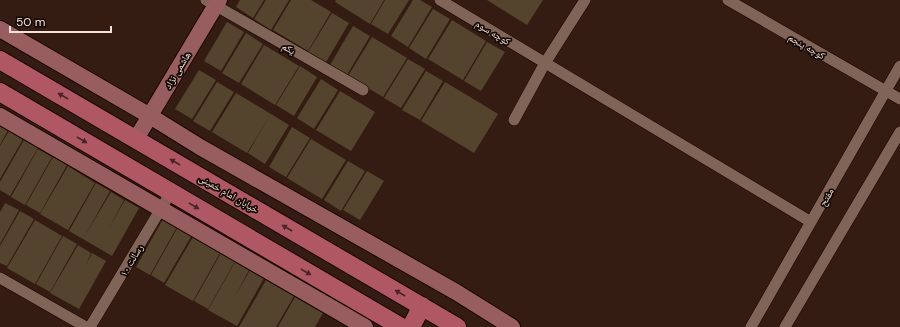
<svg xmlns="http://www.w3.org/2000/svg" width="900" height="327" viewBox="0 0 900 327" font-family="'DM Sans','Noto Naskh Arabic',sans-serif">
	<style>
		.building { fill: #54442d }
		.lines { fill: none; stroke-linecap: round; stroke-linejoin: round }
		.street-casing { stroke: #1a0501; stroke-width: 12 }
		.secondary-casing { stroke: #1a0501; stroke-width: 18 }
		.primary-casing { stroke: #1a0501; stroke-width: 20 }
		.street { stroke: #816458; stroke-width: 11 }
		.secondary { stroke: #985d5e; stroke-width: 16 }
		.primary { stroke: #af5763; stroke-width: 18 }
		.oneway { fill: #4a2426 }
		.labels { text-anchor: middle; stroke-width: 3.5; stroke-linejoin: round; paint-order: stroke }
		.street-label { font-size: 10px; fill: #f3e2db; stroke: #140905 }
	</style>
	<rect width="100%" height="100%" fill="#341c12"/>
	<path class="building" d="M 240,0 L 264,0 L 253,18 L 236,7 Z
		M 266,0 L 289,0 L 271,30 L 254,19 Z
		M 291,0 L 311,0 L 331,12 L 308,51 L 273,30 Z
		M 336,0 L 384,0 L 370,24 L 335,2 Z
		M 385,0 L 409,0 L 388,34 L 371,24 Z
		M 413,0 L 420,0 L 432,7 L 408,47 L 391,36 Z
		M 487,0 L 543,0 L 527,25 Z
		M 433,9 L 450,19 L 426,59 L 409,48 Z
		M 332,13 L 349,23 L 326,62 L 308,52 Z
		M 452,20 L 486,41 L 463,80 L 428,59 Z
		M 227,22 L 244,32 L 221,71 L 204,61 Z
		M 353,26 L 370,36 L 347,75 L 330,65 Z
		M 246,33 L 263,44 L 239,83 L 222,73 Z
		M 372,37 L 407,58 L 383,97 L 348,76 Z
		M 487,42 L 505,52 L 481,91 L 464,81 Z
		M 264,45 L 299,66 L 275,105 L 241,84 Z
		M 408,59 L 425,69 L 401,108 L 384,98 Z
		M 300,66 L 317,77 L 294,116 L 276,105 Z
		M 199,70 L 216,80 L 192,119 L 175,109 Z
		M 426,71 L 443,81 L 420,120 L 402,110 Z
		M 321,79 L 338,90 L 314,129 L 297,118 Z
		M 217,82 L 234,92 L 210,131 L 193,121 Z
		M 445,82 L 480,103 L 456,142 L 421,121 Z
		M 340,91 L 375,112 L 351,151 L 316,130 Z
		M 236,93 L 271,114 L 247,153 L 212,132 Z
		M 480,103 L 498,114 L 474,153 L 456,142 Z
		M 271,114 L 289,125 L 265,164 L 248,153 Z
		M 0,126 L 8,130 L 0,145 Z
		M 292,127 L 310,138 L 286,177 L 269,167 Z
		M 9,131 L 23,139 L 0,179 L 0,146 Z
		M 311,139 L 346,160 L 322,199 L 287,178 Z
		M 24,140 L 38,148 L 10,196 L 0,190 L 0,182 Z
		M 38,149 L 52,157 L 25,205 L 11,197 Z
		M 53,157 L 67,165 L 40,213 L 26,205 Z
		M 348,161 L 365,171 L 341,211 L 324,200 Z
		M 68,166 L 95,183 L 68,230 L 40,214 Z
		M 367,171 L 384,181 L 360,220 L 343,210 Z
		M 96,183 L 110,191 L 83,239 L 69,231 Z
		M 111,192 L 124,200 L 108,230 L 125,200 L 139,208 L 112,256 L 83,239 Z
		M 5,203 L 19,210 L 0,244 L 0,212 Z
		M 20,211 L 34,219 L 7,266 L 0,263 L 0,246 Z
		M 163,219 L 177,227 L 150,275 L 136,267 Z
		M 35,220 L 62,236 L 35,284 L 7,268 Z
		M 178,227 L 192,235 L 164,283 L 151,275 Z
		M 63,236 L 77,244 L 50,292 L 36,284 Z
		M 193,237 L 220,253 L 193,301 L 165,285 Z
		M 78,245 L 91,253 L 86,265 L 92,253 L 106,261 L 79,309 L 50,293 Z
		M 221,253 L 235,261 L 208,309 L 194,301 Z
		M 235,262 L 249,270 L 233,300 L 250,270 L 264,278 L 237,326 L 208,310 Z
		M 266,280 L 280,288 L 273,299 L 280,288 L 294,296 L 276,327 L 239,327 Z
		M 295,297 L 323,313 L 315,327 L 278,327 Z"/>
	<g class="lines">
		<g class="street-casing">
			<path id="street" d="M 206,0 L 363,90
				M 440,0 L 811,222
				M 728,0 L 900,99
				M 514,120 L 545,63 L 585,0
				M 0,278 L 86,327
				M 90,327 L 171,192
				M 751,327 L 900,66
				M 785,327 L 900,132"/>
		</g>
		<g class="secondary-casing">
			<path id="secondary" d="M 0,29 L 150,116 L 200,147 L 456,292 L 512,327
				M 0,116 L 365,327
				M 136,139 L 219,0"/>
		</g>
		<g class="primary-casing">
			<path id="primary" d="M 0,60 L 457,327
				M 0,92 L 401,327
				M 411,327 L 422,306"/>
		</g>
		<use href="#street" class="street"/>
		<use href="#secondary" class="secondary"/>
		<use href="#primary" class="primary"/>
	</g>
	<defs><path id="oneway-solid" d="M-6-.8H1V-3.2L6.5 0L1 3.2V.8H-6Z"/></defs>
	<g class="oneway">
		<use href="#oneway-solid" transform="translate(63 96) rotate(-150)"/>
		<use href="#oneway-solid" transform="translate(82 140) rotate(30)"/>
		<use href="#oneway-solid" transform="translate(175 162) rotate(-150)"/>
		<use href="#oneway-solid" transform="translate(194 206) rotate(30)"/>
		<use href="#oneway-solid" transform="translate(287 228) rotate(-150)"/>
		<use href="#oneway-solid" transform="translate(306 272) rotate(30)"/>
		<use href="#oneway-solid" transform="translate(400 293) rotate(-150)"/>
	</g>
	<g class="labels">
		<g class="street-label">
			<text transform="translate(493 32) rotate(31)" y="4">کوچه سوم</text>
			<text transform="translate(807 46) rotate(30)" y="4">کوچه پنجم</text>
			<text transform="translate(289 48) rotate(30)" y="4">یکم</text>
			<text transform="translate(177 70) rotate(-59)" y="4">هاشمی نژاد</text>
			<text transform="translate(229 193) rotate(30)" y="4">خیابان امام خمینی</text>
			<text transform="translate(826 197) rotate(-60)" y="4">مفتح</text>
			<text transform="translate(131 260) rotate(-59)" y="4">رسالت ۱۰</text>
		</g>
	</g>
	<path d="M10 26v6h101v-6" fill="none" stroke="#f3e2db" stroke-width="2"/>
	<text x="16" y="26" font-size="12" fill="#f3e2db" stroke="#140905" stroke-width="3" paint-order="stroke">50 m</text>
</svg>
